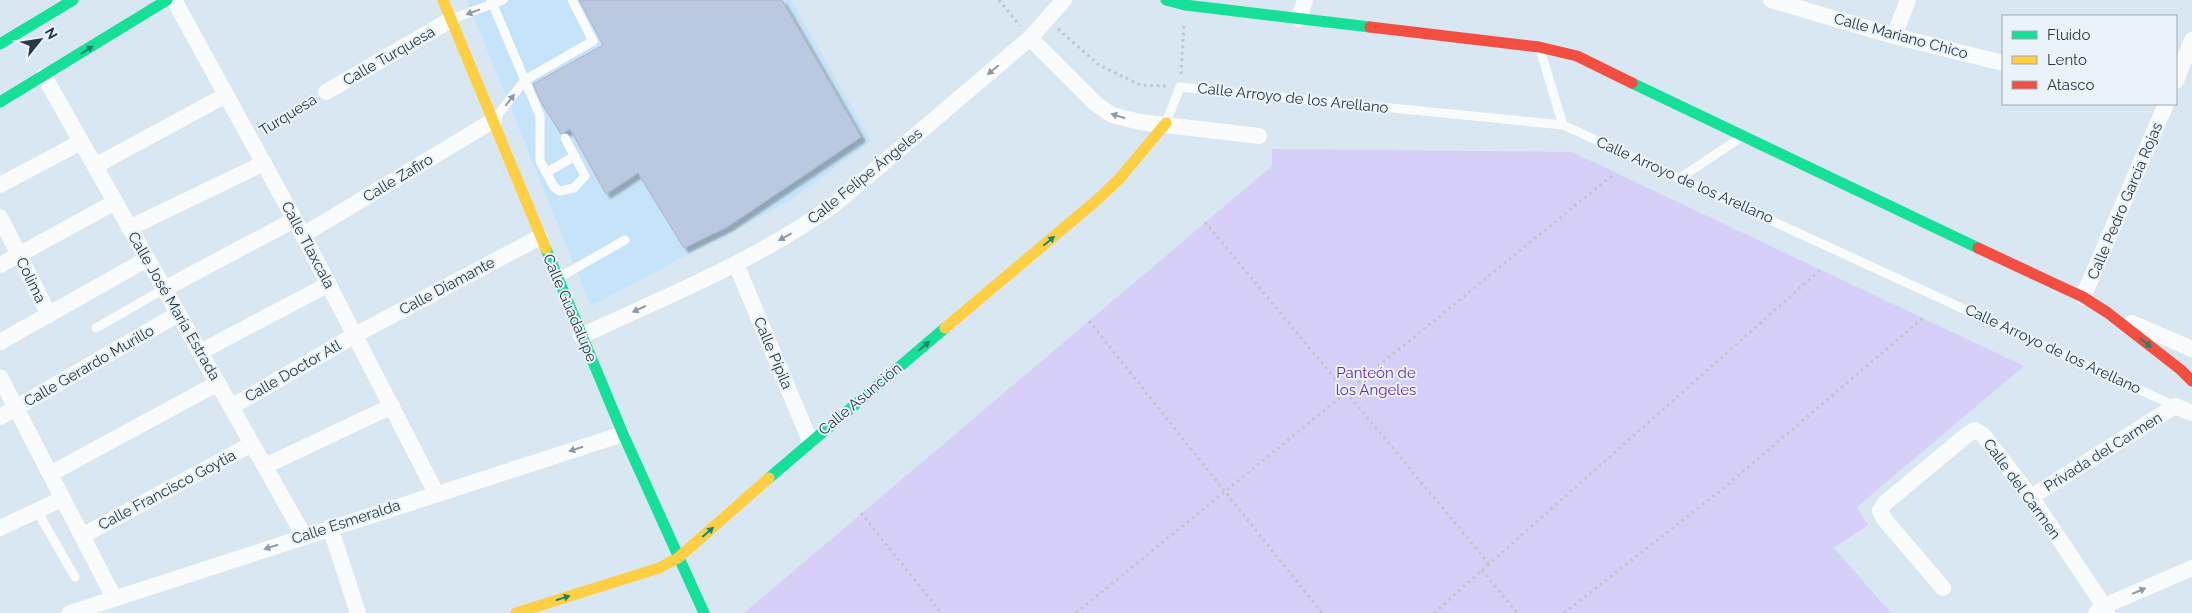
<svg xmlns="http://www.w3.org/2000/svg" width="2192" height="613" viewBox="0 0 2192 613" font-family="Raleway,sans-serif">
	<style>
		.built { fill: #c5e3f9 }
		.green { fill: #d6d0f8 }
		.building { fill: #bac9df; stroke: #aab6c2; filter: url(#shadow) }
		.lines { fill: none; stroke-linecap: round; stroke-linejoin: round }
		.path { stroke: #c0c6cb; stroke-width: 3; stroke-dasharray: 2.5 4; stroke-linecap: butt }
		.lane { stroke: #f9fbfd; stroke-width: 9 }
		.street { stroke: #f9fbfd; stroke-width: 16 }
		.fast { stroke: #16e098; stroke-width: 11 }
		.slow { stroke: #ffcf43; stroke-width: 11 }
		.jam { stroke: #f24e42; stroke-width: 11 }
		.oneway { fill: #909aa2 }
		.oneway2 { fill: #20856b }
		.labels { text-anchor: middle; stroke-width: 4; stroke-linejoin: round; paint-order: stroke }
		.street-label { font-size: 15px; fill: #283a47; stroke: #eaf3fa }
		.park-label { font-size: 15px; fill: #6c28af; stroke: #eaf3fa }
	</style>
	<defs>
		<filter id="shadow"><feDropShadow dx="4.5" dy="4.5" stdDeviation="1" flood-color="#0004"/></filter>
	</defs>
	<rect width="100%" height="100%" fill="#d8e7f2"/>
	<path class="built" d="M 467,0 L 791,0 L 871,141 L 791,200 L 591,306 Z"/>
	<path class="green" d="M 1272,149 L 1572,152 L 2024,366 L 1857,507 L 1868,525 L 1834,548 L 1891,613 L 744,613 L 1272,166 Z"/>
	<path class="building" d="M 579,0 L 782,0 L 861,137 L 727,227 L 684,248 L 638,173 L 606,194 L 570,129 L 561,134 L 541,102 L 533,84 L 603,45 Z"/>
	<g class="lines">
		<path class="path" d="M 999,0 L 1020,26
			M 1058,29 L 1099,65 L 1140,85 L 1167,86
			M 1181,74 L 1184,23
			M 263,131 L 313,100
			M 1205,222 L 1489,564
			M 1089,321 L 1322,613
			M 861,513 L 941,613
			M 1482,570 L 1517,613
			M 1076,613 L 1615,173
			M 1434,613 L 1820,270
			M 1564,613 L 1719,492 L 1923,318"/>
		<path class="lane" d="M 491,0 L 540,116 L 540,161 L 554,187 L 560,191 L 574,188 L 585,176 L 565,138
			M 452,19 L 503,0
			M 1540,49 L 1563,125
			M 494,120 L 525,80 L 593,41 L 572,0
			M 1166,123 L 1180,87 L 1563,125 L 2175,406
			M 546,173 L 575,156
			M 1680,178 L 1740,138
			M 560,277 L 625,240
			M 96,328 L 164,289
			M 37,511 L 75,577"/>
		<path class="street" d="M 174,0 L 303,235 L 436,493
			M 1771,0 L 1894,36 L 2003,63
			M 1299,19 L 1305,0
			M 1894,36 L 1908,0
			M 1030,38 L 1096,104 L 1112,115 L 1140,122 L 1259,136
			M 44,76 L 304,536
			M 2176,81 L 2192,40
			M 326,92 L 452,19
			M 95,166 L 226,95
			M 0,185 L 81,142
			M 0,217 L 49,315
			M 129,228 L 264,163
			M 303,235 L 494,120
			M 736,264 L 810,441
			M 0,265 L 115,202
			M 164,289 L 294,220
			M 2083,297 L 2166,104
			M 2132,323 L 2192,349
			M 581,336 C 668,296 757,260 835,204 L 1030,38 L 1064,0
			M 0,342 L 147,259
			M 200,352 L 329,284
			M 0,377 L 114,598
			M 231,407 L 355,335 L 540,237
			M 0,417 L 178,314
			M 265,466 L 392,406
			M 50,474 L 218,383
			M 2031,497 L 2175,406 L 2192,413
			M 330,527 L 358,613
			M 0,528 L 62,499
			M 82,536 L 252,444
			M 1943,588 L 1885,520 L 1880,511 L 1885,503 L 1968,434 L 1975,430 L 1983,435 L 2031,497 L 2104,606 L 2107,613
			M 70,613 L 623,434
			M 2096,613 L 2104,606 L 2192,568"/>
		<path class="fast" d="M 1166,0 L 1185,5 L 1370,27
			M 0,44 L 73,0
			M 1632,83 L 1978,248
			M 0,102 L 167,0
			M 546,249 L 623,434 L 704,613
			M 769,478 L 945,328"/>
		<path class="slow" d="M 443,0 L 546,249
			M 945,328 L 1097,200 L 1120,178 L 1166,123
			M 516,613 L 659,568 L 678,558 L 769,478"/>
		<path class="jam" d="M 1370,27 L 1539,47 L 1577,56 L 1632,83
			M 1978,248 L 2083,297 L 2108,313 L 2181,370 L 2192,381"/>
	</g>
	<defs><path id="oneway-solid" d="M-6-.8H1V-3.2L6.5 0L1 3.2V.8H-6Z" transform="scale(1.25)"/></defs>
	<g class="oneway">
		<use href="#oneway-solid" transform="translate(473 12) rotate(160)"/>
		<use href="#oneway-solid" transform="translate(993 70) rotate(140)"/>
		<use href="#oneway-solid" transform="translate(510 100) rotate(-52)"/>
		<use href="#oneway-solid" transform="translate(1118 116) rotate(-163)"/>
		<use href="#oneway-solid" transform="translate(785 237) rotate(151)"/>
		<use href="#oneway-solid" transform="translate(639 309) rotate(155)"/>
		<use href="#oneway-solid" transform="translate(576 449) rotate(162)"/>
		<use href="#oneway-solid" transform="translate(271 547) rotate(162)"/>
		<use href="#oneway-solid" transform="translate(2139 591) rotate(-23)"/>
	</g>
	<g class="oneway2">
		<use href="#oneway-solid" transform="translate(87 50) rotate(-32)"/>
		<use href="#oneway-solid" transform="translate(1049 241) rotate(-40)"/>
		<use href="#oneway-solid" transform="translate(2146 343) rotate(38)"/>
		<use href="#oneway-solid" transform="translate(924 346) rotate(-40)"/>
		<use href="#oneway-solid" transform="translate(708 532) rotate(-41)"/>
		<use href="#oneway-solid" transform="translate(563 598) rotate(-17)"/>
	</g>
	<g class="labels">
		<g class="street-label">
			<text transform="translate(1901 36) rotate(15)" y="5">Calle Mariano Chico</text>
			<text transform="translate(389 56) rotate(-30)" y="5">Calle Turquesa</text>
			<text transform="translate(1293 98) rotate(6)" y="5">Calle Arroyo de los Arellano</text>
			<text transform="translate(288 115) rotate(-32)" y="5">Turquesa</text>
			<text transform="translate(865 176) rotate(-39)" y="5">Calle Felipe Ángeles</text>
			<text transform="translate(398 178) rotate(-31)" y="5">Calle Zafiro</text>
			<text transform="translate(1685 180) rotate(24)" y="5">Calle Arroyo de los Arellano</text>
			<text transform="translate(2125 201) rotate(-67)" y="5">Calle Pedro García Rojas</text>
			<text transform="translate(308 245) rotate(62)" y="5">Calle Tlaxcala</text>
			<text transform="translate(31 280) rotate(64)" y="5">Colima</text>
			<text transform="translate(447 286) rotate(-28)" y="5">Calle Diamante</text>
			<text transform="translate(174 306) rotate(60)" y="5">Calle José María Estrada</text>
			<text transform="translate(570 308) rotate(67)" y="5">Calle Guadalupe</text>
			<text transform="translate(2053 349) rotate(25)" y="5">Calle Arroyo de los Arellano</text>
			<text transform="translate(773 353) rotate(67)" y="5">Calle Pípila</text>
			<text transform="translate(89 366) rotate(-30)" y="5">Calle Gerardo Murillo</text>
			<text transform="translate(293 371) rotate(-30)" y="5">Calle Doctor Atl</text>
			<text transform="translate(860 399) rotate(-40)" y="5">Calle Asunción</text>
			<text transform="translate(2103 452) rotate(-32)" y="5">Privada del Carmen</text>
			<text transform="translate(2022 489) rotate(54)" y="5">Calle del Carmen</text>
			<text transform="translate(167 490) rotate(-28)" y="5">Calle Francisco Goytia</text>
			<text transform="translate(346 522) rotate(-18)" y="5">Calle Esmeralda</text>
		</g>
		<g class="park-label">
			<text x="1376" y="378">Panteón de<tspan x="1376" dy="17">los Ángeles</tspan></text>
		</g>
	</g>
	<rect x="2002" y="15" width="175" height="90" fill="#eaf3fa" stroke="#9ca9b2"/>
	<rect x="2012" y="31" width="25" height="8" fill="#16e098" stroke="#9ca9b2"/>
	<text x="2047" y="40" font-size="15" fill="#283a47">Fluido</text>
	<rect x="2012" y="56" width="25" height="8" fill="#ffcf43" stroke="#9ca9b2"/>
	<text x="2047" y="65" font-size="15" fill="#283a47">Lento</text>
	<rect x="2012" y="81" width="25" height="8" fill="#f24e42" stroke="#9ca9b2"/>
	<text x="2047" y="90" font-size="15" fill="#283a47">Atasco</text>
	<g transform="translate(40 40) rotate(60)" stroke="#eaf3fa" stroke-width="4" paint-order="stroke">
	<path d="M0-4L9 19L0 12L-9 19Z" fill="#283a47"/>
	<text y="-8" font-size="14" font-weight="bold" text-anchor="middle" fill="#283a47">N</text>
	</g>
</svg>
